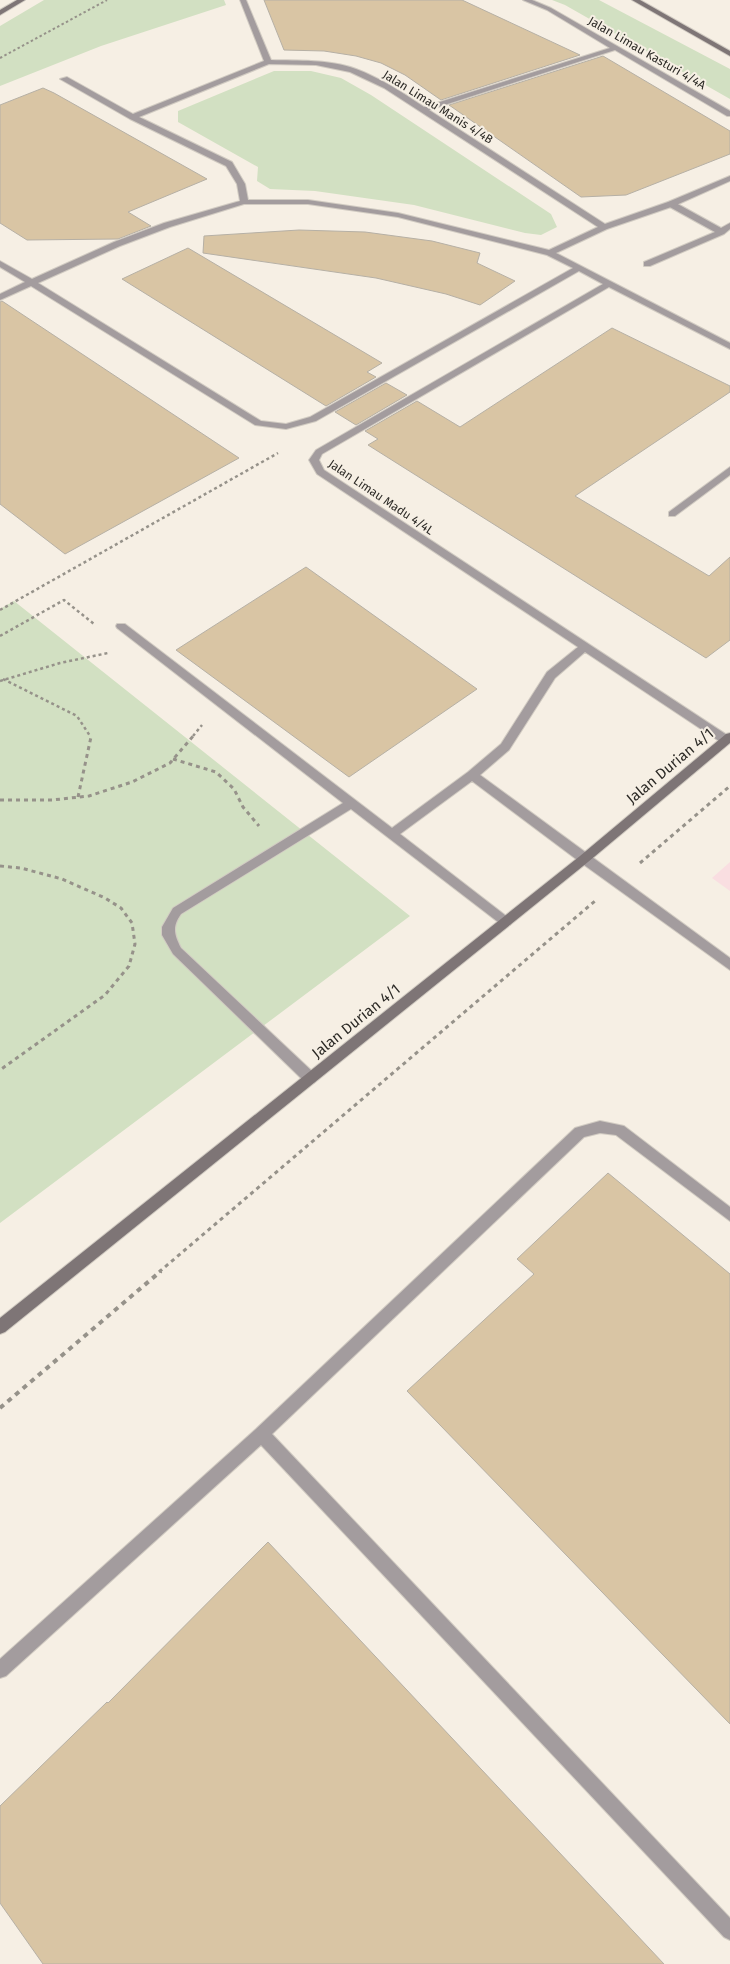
<svg xmlns="http://www.w3.org/2000/svg" width="730" height="1964" viewBox="0 0 730 1964" font-family="'Fira Sans',sans-serif">
	<style>
		.education { fill: #f9dee1 }
		.green { fill: #d2e0c2 }
		.building { fill: #d9c5a4; stroke: #b6b0a5 }
		.lines { fill: none; stroke-linecap: round; stroke-linejoin: round }
		.lane-casing { stroke: #d1cbc2; stroke-width: 2 }
		.street-casing { stroke: #d1cbc2; stroke-width: 2 }
		.secondary-casing { stroke: #d1cbc2; stroke-width: 2 }
		.path-far3 { stroke: #96928a; stroke-width: 2; stroke-dasharray: 2.5 2.5; stroke-linecap: butt }
		.path-far2 { stroke: #96928a; stroke-width: 2.5; stroke-dasharray: 3 3; stroke-linecap: butt }
		.path-far1 { stroke: #96928a; stroke-width: 3; stroke-dasharray: 4 4; stroke-linecap: butt }
		.path { stroke: #96928a; stroke-width: 4; stroke-dasharray: 5 5; stroke-linecap: butt }
		.lane { fill: #a39c9e; fill-rule: evenodd }
		.street { fill: #a39c9e; fill-rule: evenodd }
		.secondary { fill: #7e7576; fill-rule: evenodd }
		.labels { text-anchor: middle; stroke-width: 4; stroke-linejoin: round; paint-order: stroke }
		.far-street-label { font-size: 12px; fill: #2b2925; stroke: #f6efe4 }
		.street-label { font-size: 15px; fill: #2b2925; stroke: #f6efe4 }
	</style>
	<rect width="100%" height="100%" fill="#f6efe4"/>
	<path class="education" d="M 730,862 L 730,891 L 712,878 Z"/>
	<path class="green" d="M 44,0 L 224,0 L 226,5 L 101,46 L 0,86 L 0,26 Z
		M 552,0 L 599,0 L 730,69 L 730,99 L 565,5 Z
		M 274,71 L 311,71 L 341,78 L 371,95 L 551,214 L 557,227 L 541,235 L 525,233 L 414,205 L 315,191 L 270,189 L 257,181 L 258,167 L 178,122 L 178,111 Z
		M 14,601 L 410,916 L 0,1223 L 0,609 Z"/>
	<path class="building" d="M 264,0 L 462,0 L 580,55 L 441,100 L 405,75 L 381,63 L 356,56 L 324,51 L 284,50 Z
		M 603,56 L 730,131 L 730,154 L 626,195 L 581,197 L 449,105 Z
		M 43,88 L 54,93 L 207,179 L 128,212 L 151,226 L 118,239 L 27,240 L 0,223 L 0,105 Z
		M 299,230 L 365,232 L 432,241 L 480,253 L 477,263 L 515,281 L 480,305 L 446,294 L 376,278 L 203,253 L 204,236 Z
		M 188,248 L 382,363 L 367,372 L 376,377 L 326,406 L 122,279 Z
		M 2,301 L 239,458 L 65,554 L 0,504 L 0,302 Z
		M 612,328 L 730,386 L 730,392 L 575,496 L 709,576 L 730,557 L 730,640 L 706,658 L 368,445 L 378,439 L 365,431 L 417,401 L 460,427 Z
		M 386,383 L 407,395 L 356,425 L 335,412 Z
		M 306,567 L 477,689 L 349,777 L 176,650 Z
		M 608,1173 L 730,1274 L 730,1724 L 407,1391 L 534,1274 L 517,1259 Z
		M 268,1542 L 664,1964 L 43,1964 L 0,1903 L 0,1806 L 107,1702 L 108,1703 Z"/>
	<g class="lines">
		<g class="lane-casing">
			<path id="lane" d="M 668,202 L 674,202 L 721,228 L 730,223 L 730,229 L 724,234 L 650,266 L 644,266 L 644,262 L 715,232 L 668,206 Z"/>
		</g>
		<g class="street-casing">
			<path id="street" d="M 240,0 L 246,0 L 271,60 C 298,61 329,59 356,69 C 380,78 402,92 424,107 L 610,48 L 547,10 L 523,0 L 532,0 L 551,8 L 730,111 L 730,116 L 727,116 L 615,50 L 429,110 L 605,224 L 668,202 L 730,176 L 730,181 L 674,206 L 607,229 L 556,253 L 730,343 L 730,349 L 609,287 L 322,454 L 319,460 L 324,470 L 730,737 L 730,743 L 722,743 L 585,652 L 555,678 L 509,750 L 480,775 L 730,958 L 730,970 L 580,862 L 472,781 L 400,834 L 510,919 L 512,922 L 510,925 L 502,925 L 351,809 L 181,914 C 172,927 174,934 181,948 L 315,1074 L 317,1078 L 315,1082 L 310,1084 L 305,1082 L 173,954 L 162,935 L 162,927 L 173,908 L 343,803 L 117,628 L 116,626 L 117,624 L 125,624 L 392,828 L 468,772 L 501,744 L 547,672 L 578,647 L 317,474 L 309,460 L 316,450 L 603,284 L 579,271 L 316,421 L 286,429 L 255,425 L 31,286 L 0,300 L 0,294 L 25,282 L 0,267 L 0,261 L 32,279 L 114,242 L 164,223 L 240,201 L 237,184 L 226,166 L 130,119 L 60,79 L 67,77 L 133,114 L 264,61 ZM 269,64 L 316,65 L 350,72 L 384,88 L 598,227 L 549,250 L 398,213 L 308,200 L 248,200 L 245,184 L 232,162 L 139,117 ZM 244,204 L 308,204 L 398,217 L 547,255 L 573,268 L 310,417 L 286,424 L 261,421 L 38,283 L 120,246 L 170,227 Z
				M 730,467 L 730,475 L 675,516 L 669,516 L 669,512 Z
				M 600,1121 L 624,1126 L 730,1207 L 730,1221 L 616,1135 L 600,1133 L 584,1137 L 272,1434 L 730,1918 L 730,1940 L 724,1937 L 261,1445 L 6,1676 L 0,1678 L 0,1659 L 256,1429 L 575,1128 Z"/>
		</g>
		<g class="secondary-casing">
			<path id="secondary" d="M 17,0 L 25,0 L 0,15 L 0,10 Z
				M 632,0 L 640,0 L 730,51 L 730,56 Z
				M 730,733 L 730,743 L 588,862 L 5,1332 L 0,1334 L 0,1318 L 580,856 L 726,734 Z"/>
		</g>
		<path class="path-far3" d="M 0,58 L 107,0"/>
		<path class="path-far2" d="M 0,610 L 278,453
			M 0,636 L 64,600 L 94,624
			M 3,679 L 77,716 L 90,736
			M 0,681 L 60,663 L 108,653
			M 193,736 L 202,725"/>
		<path class="path-far1" d="M 173,759 L 216,772 L 234,789 L 243,807 L 259,826
			M 78,797 L 91,737 L 90,735
			M 0,800 L 52,800 L 89,796 L 132,782 L 170,763 L 194,735
			M 640,863 L 730,786
			M 0,866 L 21,868 L 62,879 L 105,898 L 121,908 L 132,923 L 135,944 L 129,966 L 105,995 L 0,1070
			M 159,1272 L 595,901"/>
		<path class="path" d="M 0,1408 L 161,1271"/>
		<use href="#lane" class="lane"/>
		<use href="#street" class="street"/>
		<use href="#secondary" class="secondary"/>
	</g>
	<g class="labels">
		<g class="far-street-label">
			<text transform="translate(647 53) rotate(30)" y="4">Jalan Limau Kasturi 4/4A</text>
			<text transform="translate(438 107) rotate(32)" y="4">Jalan Limau Manis 4/4B</text>
			<text transform="translate(381 497) rotate(34)" y="4">Jalan Limau Madu 4/4L</text>
		</g>
		<g class="street-label">
			<text transform="translate(670 766) rotate(-40)" y="5">Jalan Durian 4/1</text>
			<text transform="translate(356 1021) rotate(-39)" y="5">Jalan Durian 4/1</text>
		</g>
	</g>
</svg>
